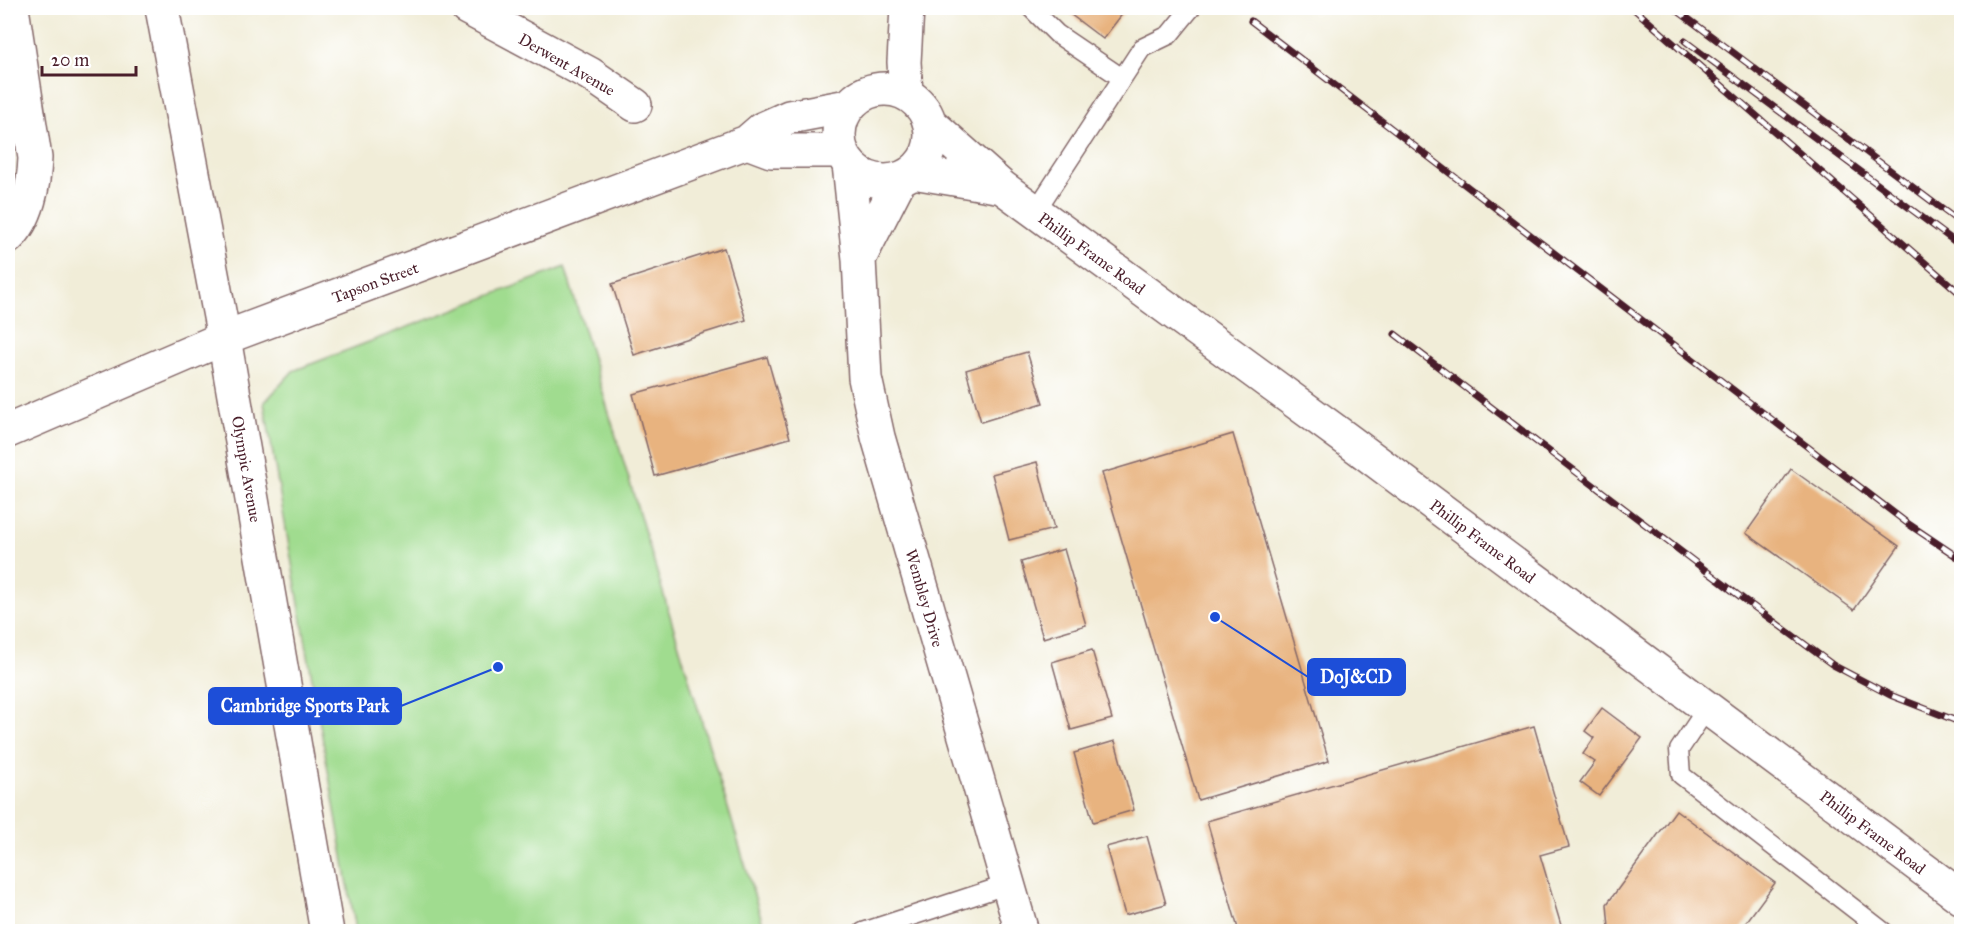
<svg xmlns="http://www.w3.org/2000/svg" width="1969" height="939" viewBox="0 0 1969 939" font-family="'IM FELL Great Primer',serif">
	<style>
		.green { fill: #a0dc8f; stroke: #757e5d; stroke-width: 1.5 }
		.building { fill: #e8b37f }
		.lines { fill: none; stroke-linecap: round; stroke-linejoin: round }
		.lane-casing { stroke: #846768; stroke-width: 21 }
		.street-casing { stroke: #846768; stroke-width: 36 }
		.secondary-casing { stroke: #846768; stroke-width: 36 }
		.lane { stroke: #fff; stroke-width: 18 }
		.street { stroke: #fff; stroke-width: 33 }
		.secondary { stroke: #fff; stroke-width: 33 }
		.rail-casing { stroke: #4a1f2b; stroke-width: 7 }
		.rail { stroke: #fff; stroke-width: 4.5; stroke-dasharray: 14; stroke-linecap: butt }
		.labels { text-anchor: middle; stroke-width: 6; stroke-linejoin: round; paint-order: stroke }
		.street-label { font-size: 16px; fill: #4a1f2b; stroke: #fff }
		.leader { fill: none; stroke: #1d4ed8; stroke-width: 2 }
		.callout-dot { fill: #1d4ed8; stroke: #fff; stroke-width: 2 }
		.callout { fill: #1d4ed8; stroke: #1d4ed8; stroke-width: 2 }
		.callout-label { font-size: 18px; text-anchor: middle; font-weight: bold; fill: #fff }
	</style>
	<rect width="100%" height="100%" fill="#fff"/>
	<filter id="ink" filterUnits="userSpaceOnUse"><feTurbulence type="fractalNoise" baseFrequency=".0167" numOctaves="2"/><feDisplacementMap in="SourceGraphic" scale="12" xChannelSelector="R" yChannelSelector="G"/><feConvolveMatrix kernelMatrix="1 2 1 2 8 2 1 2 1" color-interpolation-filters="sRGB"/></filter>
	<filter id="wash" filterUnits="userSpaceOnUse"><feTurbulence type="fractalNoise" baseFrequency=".008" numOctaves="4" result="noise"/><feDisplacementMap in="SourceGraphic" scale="24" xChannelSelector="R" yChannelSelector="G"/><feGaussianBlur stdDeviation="1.35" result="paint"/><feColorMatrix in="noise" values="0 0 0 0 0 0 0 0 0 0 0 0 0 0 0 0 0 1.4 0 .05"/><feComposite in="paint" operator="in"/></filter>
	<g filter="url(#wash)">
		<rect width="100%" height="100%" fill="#f1edd8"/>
		<path class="green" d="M 565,267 L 765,931 L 356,931 L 264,403 L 293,371 Z"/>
		<g id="blocks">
			<path class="building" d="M 1062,8 L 1127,8 L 1103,39 Z
				M 724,248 L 746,320 L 634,355 L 612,284 Z
				M 1027,352 L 1043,403 L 981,422 L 966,370 Z
				M 767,357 L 790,438 L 655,476 L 633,394 Z
				M 1233,434 L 1329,761 L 1198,800 L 1102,473 Z
				M 1037,462 L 1054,529 L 1009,540 L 992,474 Z
				M 1791,469 L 1899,546 L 1854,610 L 1746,533 Z
				M 1064,549 L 1086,625 L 1043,638 L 1021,562 Z
				M 1092,650 L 1112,719 L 1071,730 L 1052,662 Z
				M 1602,708 L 1642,738 L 1599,796 L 1580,782 L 1595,762 L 1583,754 L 1594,738 L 1585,731 Z
				M 1534,726 L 1569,847 L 1540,855 L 1563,932 L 1239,932 L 1207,821 Z
				M 1115,741 L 1134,810 L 1093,822 L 1074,753 Z
				M 1676,810 L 1775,883 L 1739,932 L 1614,932 L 1609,928 L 1607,904 Z
				M 1147,836 L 1166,904 L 1125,915 L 1106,847 Z"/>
		</g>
	</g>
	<g filter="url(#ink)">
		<use href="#blocks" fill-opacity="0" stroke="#846768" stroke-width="1.5"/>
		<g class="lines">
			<g class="lane-casing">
				<path id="lane" d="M 1031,8 L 1057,34 L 1122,78
					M 1035,212 L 1142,48 L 1169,35 L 1191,8
					M 1707,708 L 1679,750 L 1681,775 L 1884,932
					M 863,932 L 1009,884"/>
			</g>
			<g class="street-casing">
				<path id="street" d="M 162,8 L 224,338 L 327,932
					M 467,8 L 590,74 L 635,105
					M 849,164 L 859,259 L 865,378 L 878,437 L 1022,932
					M 8,237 C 28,219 34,184 35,158 L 12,8
					M 859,259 L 900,179"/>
			</g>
			<g class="secondary-casing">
				<path id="secondary" d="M839 135a46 46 0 1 1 92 0a46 46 0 1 1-92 0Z
					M 906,93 L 904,62 L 907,8
					M 930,123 L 1002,187 L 1345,438 L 1962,898
					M 747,142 L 771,151 L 842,151
					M 913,172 L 1002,187
					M 8,431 L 224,338 L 747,142 L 762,129 L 789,117 L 848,106"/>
			</g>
			<use href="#lane" class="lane"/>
			<use href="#street" class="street"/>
			<use href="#secondary" class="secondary"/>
			<g class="rail-casing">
				<path id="rail" d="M 1633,8 L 1962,295
					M 1674,8 L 1962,224
					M 1251,21 L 1907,523 L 1962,560
					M 1685,41 L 1962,247
					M 1395,334 L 1742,598 L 1833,665 L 1890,695 L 1962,723"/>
			</g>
			<use href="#rail" class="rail"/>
		</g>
	</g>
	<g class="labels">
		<g class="street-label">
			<text transform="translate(567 64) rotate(30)" y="6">Derwent Avenue</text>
			<text transform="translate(1092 253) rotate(36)" y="6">Phillip Frame Road</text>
			<text transform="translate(375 282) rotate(-20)" y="6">Tapson Street</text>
			<text transform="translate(247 469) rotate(80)" y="6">Olympic Avenue</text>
			<text transform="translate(1483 541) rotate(37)" y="6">Phillip Frame Road</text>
			<text transform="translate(925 598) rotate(74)" y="6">Wembley Drive</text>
			<text transform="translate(1873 832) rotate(37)" y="6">Phillip Frame Road</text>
		</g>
	</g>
	<path class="leader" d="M1215 617L1308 677M498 667L401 706"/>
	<g class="callout-dot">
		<circle cx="1215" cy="617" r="6"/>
		<circle cx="498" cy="667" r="6"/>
	</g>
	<g class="callout">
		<rect x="1308" y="659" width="97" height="36" rx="6"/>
		<rect x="209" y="688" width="192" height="36" rx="6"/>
	</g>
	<g class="callout-label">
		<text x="1356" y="683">DoJ&amp;CD</text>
		<text x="305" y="712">Cambridge Sports Park</text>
	</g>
	<rect width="1969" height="939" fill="none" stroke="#fff" stroke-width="30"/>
	<path d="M42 66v9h94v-9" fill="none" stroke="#4a1f2b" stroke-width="3"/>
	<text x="51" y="66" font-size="18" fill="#4a1f2b" stroke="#ffffff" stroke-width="4.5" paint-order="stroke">20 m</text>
</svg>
